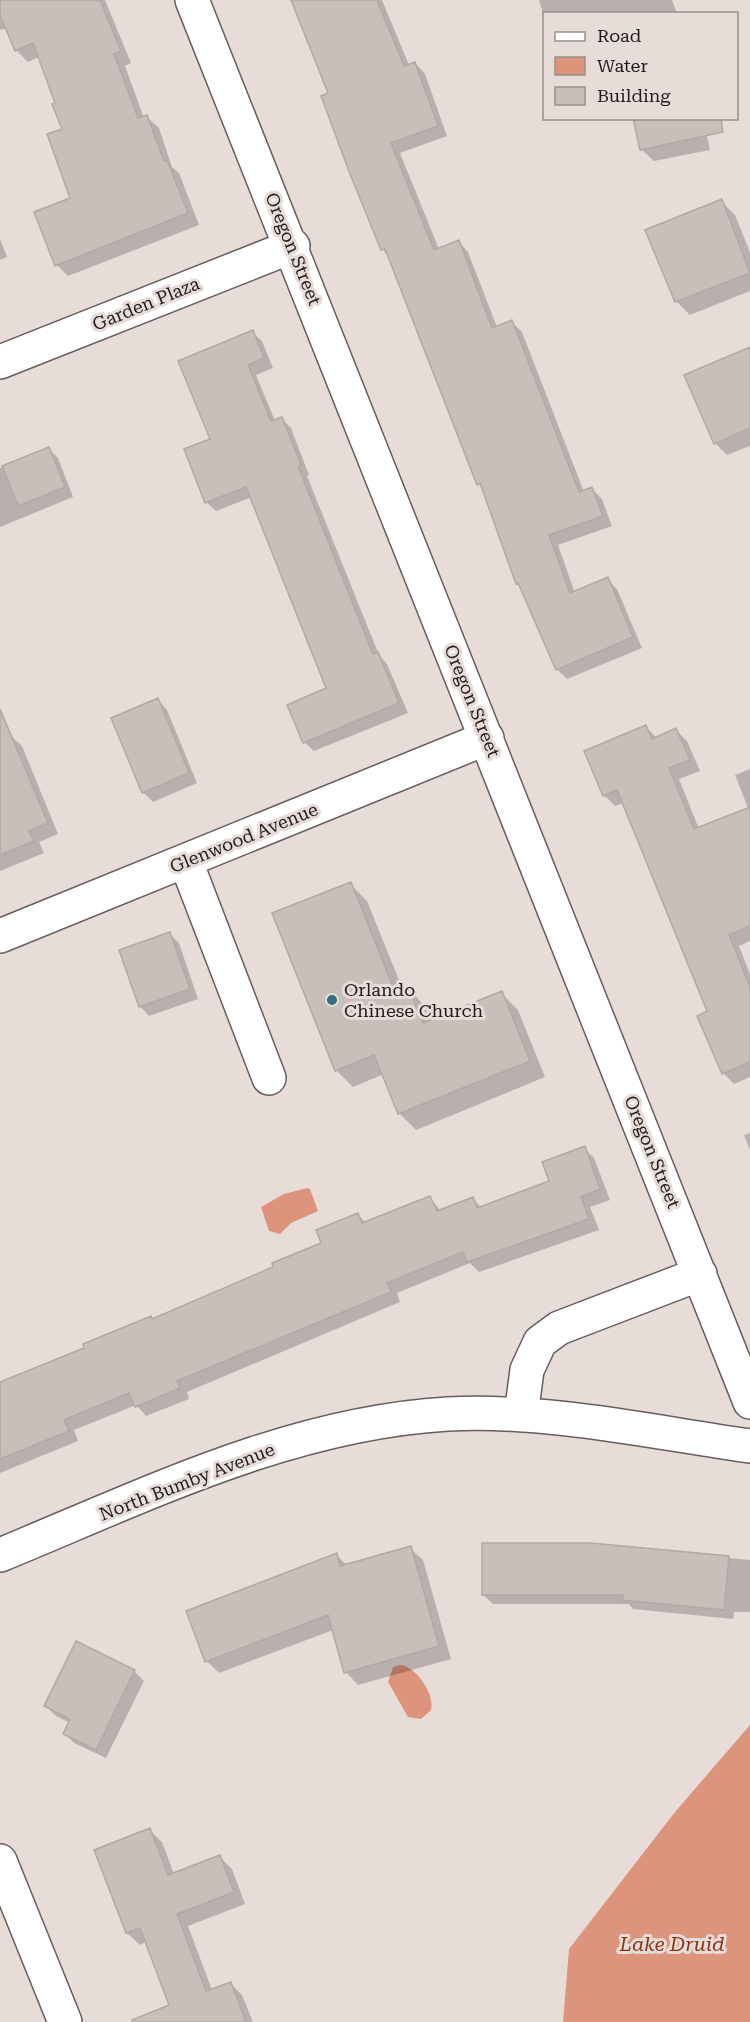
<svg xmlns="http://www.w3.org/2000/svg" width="750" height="2022" viewBox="0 0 750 2022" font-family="'Roboto Serif',serif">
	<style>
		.water { fill: #dc947c }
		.shadow { fill: #0003 }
		.building { fill: #c9beba; stroke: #b2a8a4; stroke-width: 1.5 }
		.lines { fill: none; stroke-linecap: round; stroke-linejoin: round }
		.minor-casing { stroke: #685e5b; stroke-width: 36 }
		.minor { stroke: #fff; stroke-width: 33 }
		.poi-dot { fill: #337086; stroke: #e8dcd9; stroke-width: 2 }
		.labels { text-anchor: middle; stroke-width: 6; stroke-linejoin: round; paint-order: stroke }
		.street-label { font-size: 18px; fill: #201c1b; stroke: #e8dcd9 }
		.poi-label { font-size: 18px; fill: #201c1b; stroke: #e8dcd9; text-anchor: start }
		.water-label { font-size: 20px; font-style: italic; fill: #8a3514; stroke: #e8dcd9 }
	</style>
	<rect width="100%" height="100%" fill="#e8dcd9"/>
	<path class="water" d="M 307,1188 L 310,1189 L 318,1211 L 291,1223 L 280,1234 L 269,1231 L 261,1207 L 284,1194 Z
		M 400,1665 C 416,1666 435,1694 431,1710 L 421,1719 L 408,1717 L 388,1682 L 393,1667 Z
		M 750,1725 L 750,2022 L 563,2022 L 569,1949 L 675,1812 Z"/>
	<path class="shadow" d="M 0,0 L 105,0 L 131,63 L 125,66 L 144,118 L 147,117 L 159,128 L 172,167 L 179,173 L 199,225 L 68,276 L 57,265 L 72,199 L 63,130 L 57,104 L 39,57 L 28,62 L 16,50 L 7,28 L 0,30 Z
		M 297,0 L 382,0 L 409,65 L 415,63 L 425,74 L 447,136 L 400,153 L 439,249 L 458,241 L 468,252 L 497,327 L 512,322 L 522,332 L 584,492 L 592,489 L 602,499 L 612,526 L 558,545 L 575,593 L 607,579 L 617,589 L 642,648 L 567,679 L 557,669 L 522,588 L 517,583 L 484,490 L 478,484 L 389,257 L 382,249 Z
		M 539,0 L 672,0 L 677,14 L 544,14 L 544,16 Z
		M 703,118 L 710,150 L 654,161 L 641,149 Z
		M 721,201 L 735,215 L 750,252 L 750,291 L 690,315 L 676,301 Z
		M 0,239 L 7,257 L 0,260 Z
		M 252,332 L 262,341 L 273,368 L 256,375 L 275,421 L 282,419 L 291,428 L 309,475 L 307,476 L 379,655 L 387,664 L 408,713 L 314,751 L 304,742 L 328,689 L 252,497 L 216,511 L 206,502 L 212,440 Z
		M 750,349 L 750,448 L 749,446 L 727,455 L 715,443 Z
		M 48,448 L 58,458 L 73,497 L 0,527 L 0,468 Z
		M 158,700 L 167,710 L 197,783 L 153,802 L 143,792 Z
		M 646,727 L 657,738 L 676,730 L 687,741 L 700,771 L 679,779 L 699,829 L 750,832 L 750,869 L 730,878 L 750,927 L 750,941 L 739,946 L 750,974 L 750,1077 L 734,1084 L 723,1073 L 709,1012 L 623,803 L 615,806 L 604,795 Z
		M 10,735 L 22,746 L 58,834 L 39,842 L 44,853 L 0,871 L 0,739 Z
		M 750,769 L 750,813 L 735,775 Z
		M 350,884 L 367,901 L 403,990 L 408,988 L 424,1005 L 431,1021 L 501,993 L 518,1010 L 545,1077 L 416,1130 L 399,1113 L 384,1074 L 353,1087 L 336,1070 Z
		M 169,934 L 179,943 L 198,999 L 149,1016 L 140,1006 Z
		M 750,1133 L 750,1150 L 744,1135 Z
		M 584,1148 L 594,1158 L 610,1200 L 590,1207 L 599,1230 L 479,1272 L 470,1263 L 397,1293 L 400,1302 L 187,1392 L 189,1399 L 146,1416 L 136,1405 L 74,1430 L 78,1441 L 0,1473 L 0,1383 L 275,1268 L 323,1244 L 358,1215 L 366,1223 L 430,1198 L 441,1211 L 472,1198 L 482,1208 L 551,1182 Z
		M 591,1544 L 750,1560 L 750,1612 L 734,1612 L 733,1619 L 633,1609 L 629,1604 L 493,1604 L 483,1595 Z
		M 410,1548 L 423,1560 L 451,1659 L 358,1685 L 346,1672 L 333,1630 L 219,1673 L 207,1661 L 336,1555 L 347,1565 Z
		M 134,1671 L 144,1681 L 106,1758 L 74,1743 L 65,1733 L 70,1723 L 56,1716 L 46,1706 Z
		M 149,1830 L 162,1842 L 174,1874 L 220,1857 L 232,1869 L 245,1904 L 188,1926 L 212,1990 L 230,1983 L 242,1995 L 253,2022 L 177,2022 L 146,1942 L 140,1945 L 127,1933 L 96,1851 Z"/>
	<path class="building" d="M 0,0 L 100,0 L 121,51 L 114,54 L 138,118 L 147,115 L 164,161 L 167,160 L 188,213 L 55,266 L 34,212 L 70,198 L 47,134 L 62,129 L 52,104 L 55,103 L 33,43 L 15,51 L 0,15 Z
		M 291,0 L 377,0 L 404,66 L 415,62 L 438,126 L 391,143 L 434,250 L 459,240 L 492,328 L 512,320 L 579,492 L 592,487 L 603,516 L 549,535 L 570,593 L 608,577 L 633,637 L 556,670 L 518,583 L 516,584 L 480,483 L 477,485 L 385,249 L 381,250 L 350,174 L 321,96 L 328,93 Z
		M 633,118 L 721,118 L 723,132 L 640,150 Z
		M 722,199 L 750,273 L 675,302 L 645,230 Z
		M 253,330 L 264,358 L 248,365 L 271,421 L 282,417 L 301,465 L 298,466 L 373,654 L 378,652 L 399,703 L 303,743 L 287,705 L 326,688 L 246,487 L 205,503 L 184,449 L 210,439 L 178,361 Z
		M 750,347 L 750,428 L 714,444 L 684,375 Z
		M 49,447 L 65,487 L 18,506 L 2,466 Z
		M 158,698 L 189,773 L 142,793 L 111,718 Z
		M 0,709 L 48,823 L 29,831 L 34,841 L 0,855 Z
		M 646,725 L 652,739 L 676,728 L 690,760 L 669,768 L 694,829 L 750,807 L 750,926 L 729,935 L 750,987 L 750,1062 L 722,1074 L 697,1016 L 707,1011 L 617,790 L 603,796 L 584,751 Z
		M 351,882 L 395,992 L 408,987 L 423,1023 L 502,991 L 530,1061 L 398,1114 L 374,1055 L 335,1071 L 272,913 Z
		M 170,932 L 190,989 L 139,1007 L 119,950 Z
		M 585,1146 L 600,1189 L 581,1197 L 589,1219 L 467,1262 L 463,1252 L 387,1283 L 391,1292 L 177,1381 L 180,1388 L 135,1407 L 129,1393 L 64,1420 L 69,1431 L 0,1459 L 0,1382 L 84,1348 L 83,1344 L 151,1316 L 152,1319 L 273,1267 L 272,1263 L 321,1243 L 316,1230 L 358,1213 L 362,1223 L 430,1196 L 437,1211 L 473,1197 L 477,1208 L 549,1181 L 542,1162 Z
		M 482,1543 L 591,1543 L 729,1556 L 724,1610 L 622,1600 L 623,1595 L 482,1595 Z
		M 411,1546 L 439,1646 L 344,1673 L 328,1615 L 205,1662 L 186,1611 L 337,1553 L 340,1566 Z
		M 76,1641 L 135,1670 L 96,1750 L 63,1734 L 70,1719 L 44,1706 Z
		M 150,1828 L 168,1875 L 220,1855 L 234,1892 L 177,1914 L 206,1991 L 231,1982 L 246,2022 L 132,2022 L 132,2020 L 169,2005 L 140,1928 L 126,1933 L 94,1850 Z"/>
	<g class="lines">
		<g class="minor-casing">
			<path id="minor" d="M 192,0 L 750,1402
				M 0,362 L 293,246
				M 186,862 L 269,1078
				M 0,936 L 487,738
				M 521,1415 L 527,1370 L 540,1342 L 559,1328 L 700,1274
				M 0,1555 C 144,1496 290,1423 448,1414 C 548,1409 651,1432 750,1446
				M 0,1861 L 65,2022"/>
		</g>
		<use href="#minor" class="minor"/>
	</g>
	<circle class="poi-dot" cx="332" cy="1000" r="6"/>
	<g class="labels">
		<g class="street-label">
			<text transform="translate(293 249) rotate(68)" y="6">Oregon Street</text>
			<text transform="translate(146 304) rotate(-22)" y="6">Garden Plaza</text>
			<text transform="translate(472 701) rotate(68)" y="6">Oregon Street</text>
			<text transform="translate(244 838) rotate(-22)" y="6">Glenwood Avenue</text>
			<text transform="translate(652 1152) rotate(68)" y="6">Oregon Street</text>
			<text transform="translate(187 1482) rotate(-21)" y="6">North Bumby Avenue</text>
		</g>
		<g class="poi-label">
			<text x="344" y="996">Orlando<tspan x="344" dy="21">Chinese Church</tspan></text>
		</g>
		<g class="water-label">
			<text x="672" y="1951">Lake Druid</text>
		</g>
	</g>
	<rect x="543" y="12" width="195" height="108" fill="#e8dcd9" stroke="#988f8d" stroke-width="1.5"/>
	<rect x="555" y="32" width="30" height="9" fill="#ffffff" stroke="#988f8d" stroke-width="1.5"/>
	<text x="597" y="42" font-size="18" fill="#201c1b">Road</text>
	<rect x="555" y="57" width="30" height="18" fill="#dc947c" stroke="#988f8d" stroke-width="1.5"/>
	<text x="597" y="72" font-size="18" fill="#201c1b">Water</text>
	<rect x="555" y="87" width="30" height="18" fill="#c9beba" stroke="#988f8d" stroke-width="1.5"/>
	<text x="597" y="102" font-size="18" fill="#201c1b">Building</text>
</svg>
